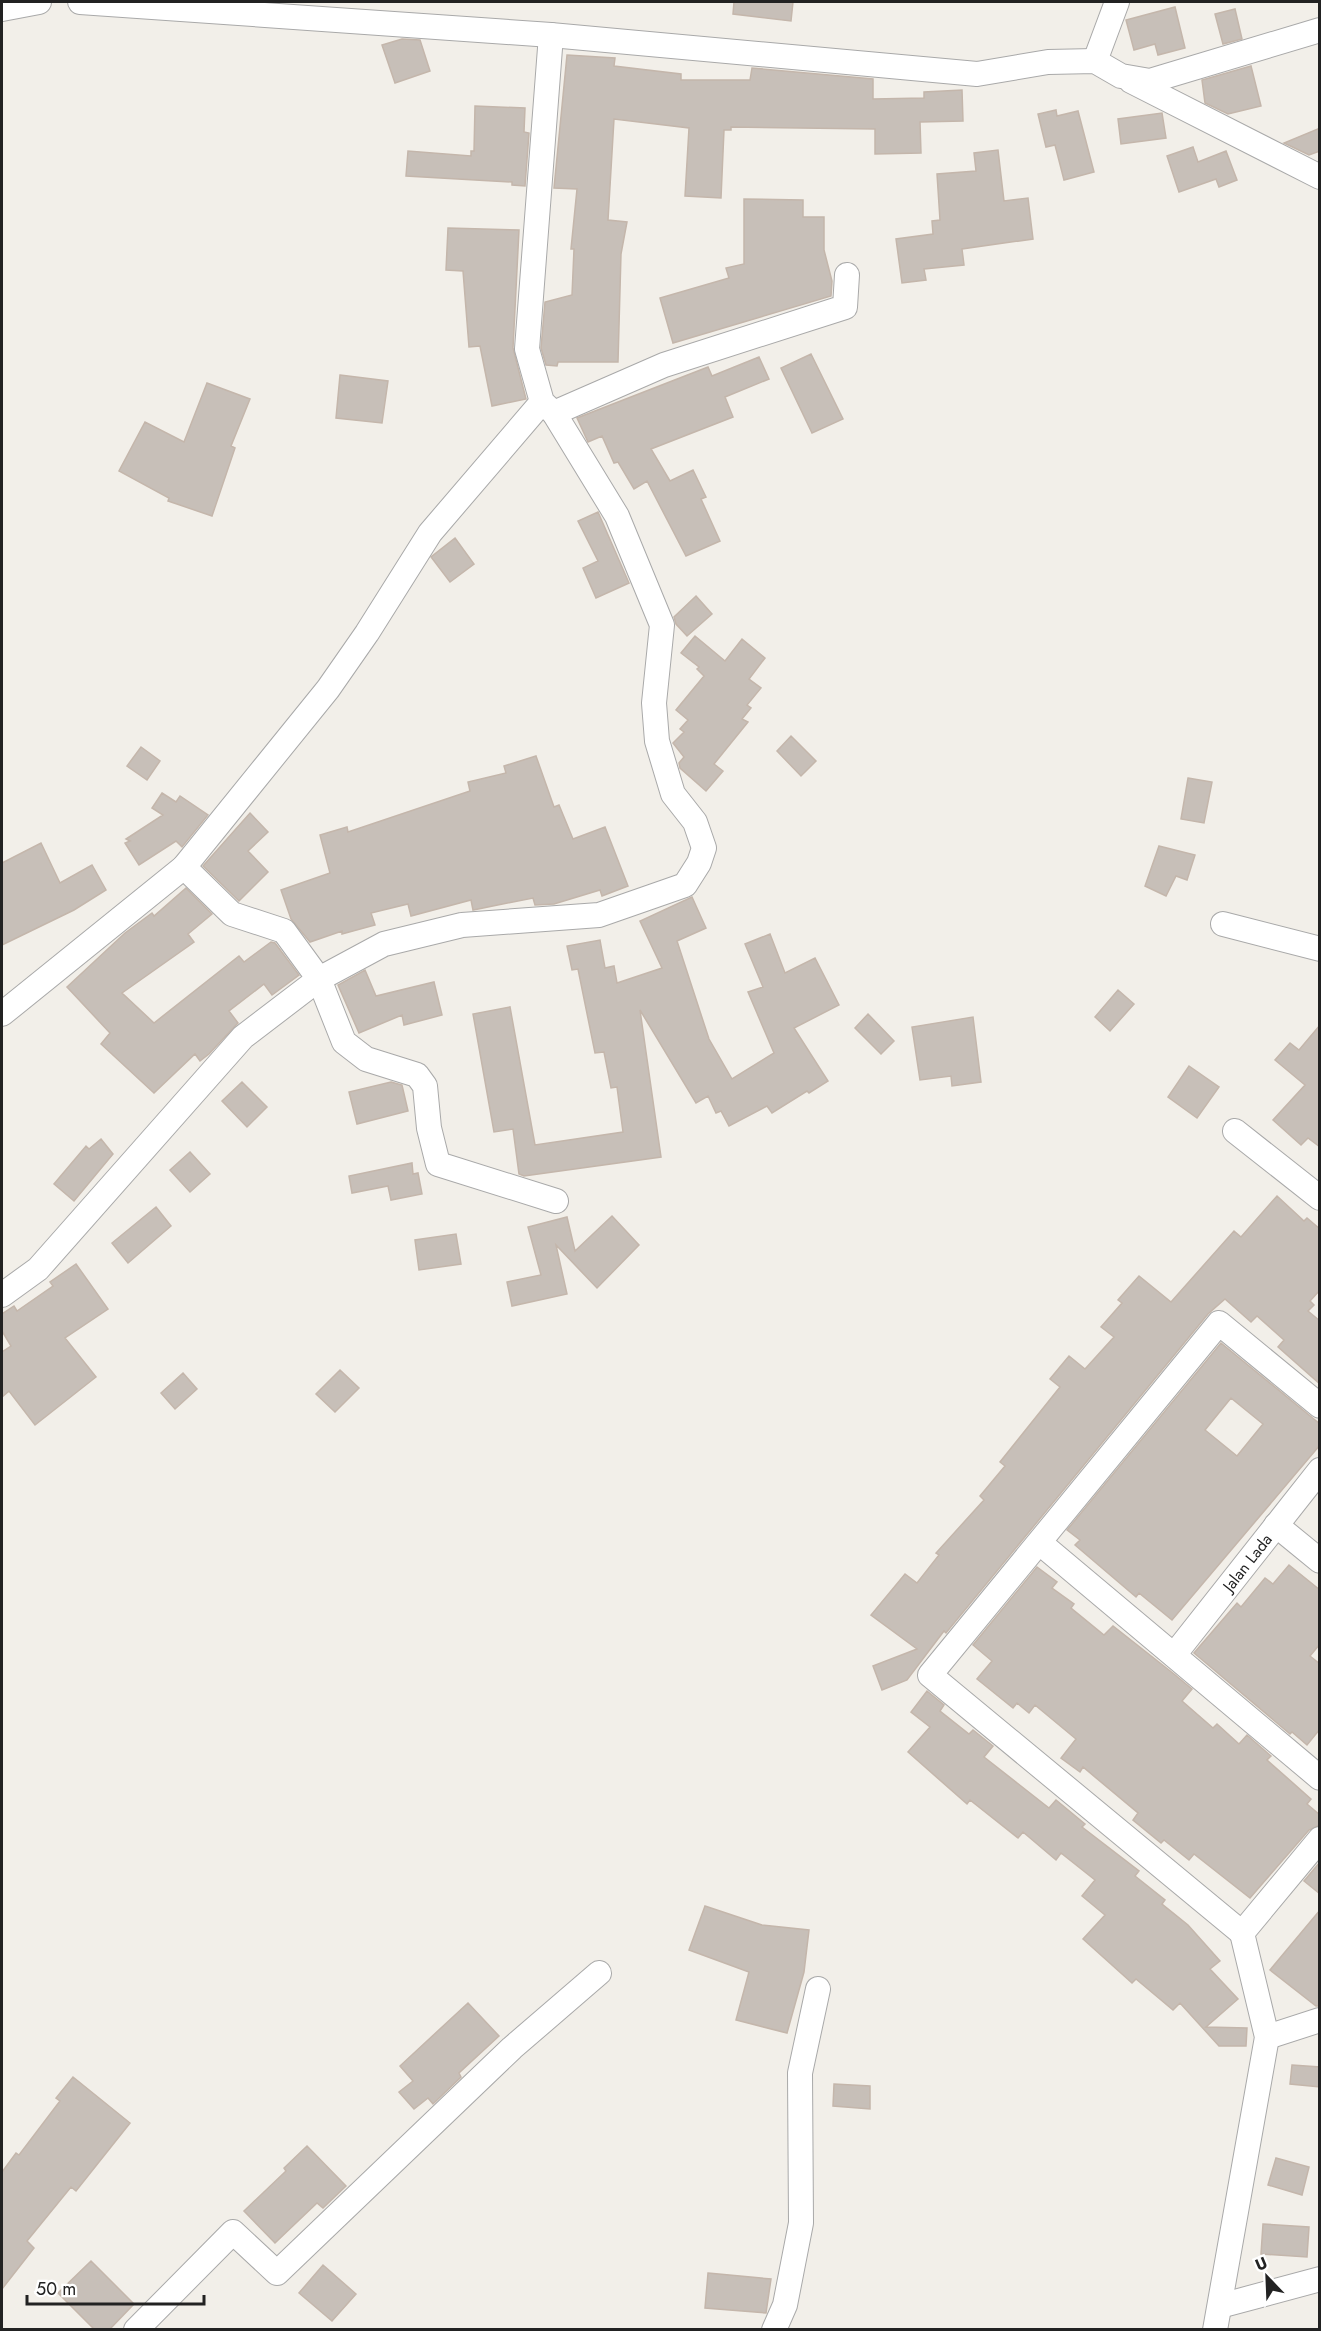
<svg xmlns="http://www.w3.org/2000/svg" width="1321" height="2331" viewBox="0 0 1321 2331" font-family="Jost,sans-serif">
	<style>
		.building { fill: #c7bfb8; stroke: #c4b6ab; stroke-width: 1.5; fill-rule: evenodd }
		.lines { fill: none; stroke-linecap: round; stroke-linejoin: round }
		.minor-casing { stroke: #a9a9a9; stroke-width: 26 }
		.minor { stroke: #fff; stroke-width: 24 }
		.labels { text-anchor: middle; stroke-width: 5; stroke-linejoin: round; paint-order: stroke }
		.street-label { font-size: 16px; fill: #222; stroke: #fff }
	</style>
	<rect width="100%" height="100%" fill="#f2efe9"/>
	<path class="building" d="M 734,2 L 793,2 L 791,21 L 733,14 Z
		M 1175,7 L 1185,48 L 1158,55 L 1155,44 L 1134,50 L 1126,20 Z
		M 1235,9 L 1242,39 L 1223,44 L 1215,14 Z
		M 402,39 L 420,40 L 430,71 L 395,83 L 382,45 Z
		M 567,55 L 615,58 L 614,66 L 681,74 L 681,80 L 750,80 L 752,68 L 873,79 L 873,99 L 924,98 L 924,92 L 962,90 L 963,121 L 920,122 L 921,153 L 875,154 L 875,129 L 731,127 L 731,130 L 724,130 L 721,198 L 685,196 L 689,128 L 614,119 L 608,220 L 627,222 L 621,254 L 618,362 L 558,362 L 557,366 L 546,365 L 541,348 L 545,302 L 572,295 L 574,249 L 571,249 L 577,189 L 554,188 Z
		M 1251,66 L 1261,106 L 1228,114 L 1205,103 L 1202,80 Z
		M 475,106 L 525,108 L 524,132 L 529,133 L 525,186 L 512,185 L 512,182 L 406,176 L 408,151 L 471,156 L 471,151 L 474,151 Z
		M 1056,110 L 1057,116 L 1078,111 L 1094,172 L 1064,180 L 1055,145 L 1046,147 L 1038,114 Z
		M 1162,113 L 1166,138 L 1121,144 L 1118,119 Z
		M 1320,128 L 1320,151 L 1309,155 L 1284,143 Z
		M 1193,147 L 1198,162 L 1226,151 L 1237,180 L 1219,187 L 1216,179 L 1179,192 L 1167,156 Z
		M 998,150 L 1004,201 L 1028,198 L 1033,239 L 962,249 L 964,265 L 924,269 L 926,280 L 902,283 L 896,239 L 933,234 L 932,221 L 940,220 L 937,174 L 976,171 L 974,153 Z
		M 744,199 L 803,200 L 803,217 L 824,217 L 824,250 L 832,281 L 831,296 L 673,343 L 660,298 L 729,278 L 726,268 L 744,264 Z
		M 448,228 L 519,230 L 513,348 L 526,399 L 492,406 L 480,346 L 469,347 L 463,271 L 446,270 Z
		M 811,354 L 843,419 L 812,433 L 781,368 Z
		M 759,357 L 769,379 L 725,397 L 733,417 L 651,449 L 670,481 L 693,470 L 706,497 L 701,499 L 720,541 L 686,556 L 647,481 L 634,489 L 618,462 L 614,463 L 602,436 L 588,442 L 577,418 L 708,367 L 712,376 Z
		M 340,375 L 388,381 L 382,423 L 336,418 Z
		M 207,383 L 250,399 L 231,446 L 235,448 L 212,516 L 168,501 L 169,498 L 119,471 L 145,422 L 184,442 Z
		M 598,512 L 629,583 L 596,598 L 583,568 L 598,561 L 578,521 Z
		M 455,538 L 474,564 L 450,582 L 431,557 Z
		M 696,596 L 712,614 L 687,636 L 676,624 L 674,617 Z
		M 695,636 L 725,661 L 742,639 L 765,658 L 749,679 L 761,688 L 747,705 L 751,708 L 742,719 L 748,722 L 714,764 L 723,771 L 706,791 L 680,768 L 679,763 L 684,757 L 673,743 L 684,732 L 680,729 L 688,720 L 676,710 L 704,676 L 697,669 L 699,667 L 681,653 Z
		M 791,736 L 816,761 L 801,776 L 777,751 Z
		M 141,747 L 160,761 L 147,780 L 127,766 Z
		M 536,756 L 554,807 L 559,805 L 573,839 L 605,827 L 628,886 L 602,896 L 600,890 L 554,904 L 535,905 L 533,898 L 473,910 L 471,900 L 411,916 L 408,904 L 371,913 L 375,925 L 342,934 L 342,931 L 310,942 L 291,919 L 281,890 L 330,873 L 320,835 L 347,827 L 348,832 L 470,791 L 468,782 L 506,773 L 504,766 Z
		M 1188,778 L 1212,782 L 1204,823 L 1181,819 Z
		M 162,793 L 176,802 L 180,796 L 208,815 L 182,847 L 176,841 L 139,865 L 125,843 L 130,841 L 126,839 L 163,815 L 152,808 Z
		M 250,813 L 268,832 L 248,851 L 268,872 L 239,901 L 203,866 Z
		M 41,843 L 60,883 L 92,865 L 106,890 L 74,910 L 2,945 L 2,863 Z
		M 1159,846 L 1195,855 L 1187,880 L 1176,876 L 1166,896 L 1145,886 Z
		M 186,888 L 212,914 L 188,934 L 194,942 L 122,993 L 154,1023 L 239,956 L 244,962 L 271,942 L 275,943 L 299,975 L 272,995 L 264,984 L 229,1011 L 238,1023 L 209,1054 L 200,1061 L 195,1054 L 154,1093 L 101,1044 L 110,1033 L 67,987 L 125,933 L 152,913 L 154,916 Z
		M 692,897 L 706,928 L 677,941 L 709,1039 L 732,1079 L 774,1053 L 748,992 L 763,987 L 745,944 L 770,934 L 785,973 L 815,958 L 839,1005 L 794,1028 L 828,1081 L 809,1093 L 807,1091 L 772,1113 L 767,1106 L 729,1126 L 721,1111 L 716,1113 L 708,1096 L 696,1103 L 640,1010 L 661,1157 L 524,1176 L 519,1174 L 513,1129 L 494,1132 L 473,1014 L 510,1007 L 535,1145 L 623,1132 L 617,1087 L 611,1088 L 604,1052 L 595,1053 L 578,969 L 572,970 L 567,946 L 600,940 L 605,968 L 614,966 L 617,983 L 662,968 L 640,921 Z
		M 365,970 L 376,996 L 434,982 L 442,1015 L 404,1025 L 402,1015 L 359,1033 L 338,985 Z
		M 1118,990 L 1134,1004 L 1110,1031 L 1095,1017 Z
		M 868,1014 L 894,1041 L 881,1054 L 855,1028 Z
		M 973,1017 L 981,1082 L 952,1086 L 951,1076 L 920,1080 L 912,1027 Z
		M 1320,1025 L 1320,1147 L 1308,1138 L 1301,1145 L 1273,1120 L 1305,1085 L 1275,1060 L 1290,1043 L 1299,1050 Z
		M 1189,1066 L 1219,1087 L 1197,1118 L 1168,1097 Z
		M 242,1082 L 267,1107 L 247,1127 L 222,1101 Z
		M 391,1082 L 402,1085 L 408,1111 L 357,1124 L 349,1092 Z
		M 101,1139 L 113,1154 L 74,1201 L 54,1184 L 86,1146 L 89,1149 Z
		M 190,1152 L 210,1174 L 190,1192 L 170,1170 Z
		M 412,1163 L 413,1174 L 418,1173 L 422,1194 L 391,1200 L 388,1186 L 352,1193 L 349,1176 Z
		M 1277,1196 L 1304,1221 L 1307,1218 L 1320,1229 L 1320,1290 L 1310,1301 L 1314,1305 L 1308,1311 L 1320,1321 L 1320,1384 L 1278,1347 L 1284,1340 L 1257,1316 L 1251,1322 L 1225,1299 L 1208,1314 L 946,1633 L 944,1631 L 907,1680 L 882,1690 L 873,1666 L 917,1649 L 871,1615 L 905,1574 L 917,1583 L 939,1555 L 936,1553 L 984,1500 L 980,1496 L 1005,1466 L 1000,1462 L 1060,1387 L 1050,1379 L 1069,1356 L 1085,1369 L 1114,1337 L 1101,1327 L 1122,1303 L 1118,1300 L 1139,1276 L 1171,1302 L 1234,1231 L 1241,1237 Z
		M 156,1207 L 171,1226 L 128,1263 L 112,1243 Z
		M 612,1216 L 639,1245 L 597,1288 L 556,1245 L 567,1294 L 512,1306 L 507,1282 L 541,1275 L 528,1227 L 567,1217 L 575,1251 Z
		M 456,1234 L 461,1264 L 419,1270 L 415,1240 Z
		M 76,1264 L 108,1309 L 65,1338 L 96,1377 L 35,1425 L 9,1391 L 2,1397 L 2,1352 L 11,1346 L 2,1331 L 2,1314 L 14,1306 L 17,1311 L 53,1286 L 50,1282 Z
		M 1221,1343 L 1320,1424 L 1320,1445 L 1172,1620 L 1139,1593 L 1136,1597 L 1075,1545 L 1080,1540 L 1067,1530 ZM 1231,1398 L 1263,1424 L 1237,1456 L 1205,1430 Z
		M 340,1370 L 359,1388 L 335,1412 L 316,1394 Z
		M 183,1373 L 197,1389 L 175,1409 L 161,1393 Z
		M 1289,1565 L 1320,1590 L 1320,1644 L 1310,1656 L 1320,1664 L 1320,1729 L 1307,1745 L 1292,1732 L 1290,1734 L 1194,1653 L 1237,1603 L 1241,1607 L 1265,1578 L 1273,1584 Z
		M 1037,1567 L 1057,1582 L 1052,1588 L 1074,1604 L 1071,1608 L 1104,1635 L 1113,1626 L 1174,1674 L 1192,1689 L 1182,1701 L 1213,1728 L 1217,1724 L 1239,1744 L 1247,1735 L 1271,1756 L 1267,1760 L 1311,1799 L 1307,1804 L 1320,1815 L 1320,1825 L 1309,1830 L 1250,1898 L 1194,1854 L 1189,1860 L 1164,1840 L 1161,1843 L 1133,1820 L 1138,1813 L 1083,1767 L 1080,1772 L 1061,1758 L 1076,1739 L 1035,1705 L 1029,1713 L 1017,1703 L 1013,1708 L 977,1679 L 992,1661 L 973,1645 Z
		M 927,1691 L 944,1705 L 940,1711 L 969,1734 L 973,1730 L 993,1746 L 984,1757 L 1049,1808 L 1056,1800 L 1085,1824 L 1082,1827 L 1139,1871 L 1135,1876 L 1165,1900 L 1162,1904 L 1188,1925 L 1220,1961 L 1210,1969 L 1238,1999 L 1206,2027 L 1247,2028 L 1246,2046 L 1219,2046 L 1180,2003 L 1173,2010 L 1136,1979 L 1132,1983 L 1083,1939 L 1105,1915 L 1082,1896 L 1095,1880 L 1061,1853 L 1056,1860 L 1023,1832 L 1018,1838 L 970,1800 L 967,1804 L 908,1752 L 930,1727 L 911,1712 Z
		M 1320,1862 L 1320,1894 L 1304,1881 Z
		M 705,1906 L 762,1925 L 809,1930 L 804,1972 L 787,2033 L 736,2020 L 749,1972 L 689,1950 Z
		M 1320,1910 L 1320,2006 L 1316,2006 L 1270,1970 Z
		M 468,2003 L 499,2036 L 459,2073 L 461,2077 L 433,2104 L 428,2098 L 414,2109 L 399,2092 L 413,2081 L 400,2066 Z
		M 1292,2065 L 1320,2067 L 1320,2087 L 1290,2084 Z
		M 73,2077 L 130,2123 L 76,2191 L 71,2187 L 27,2241 L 34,2248 L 2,2289 L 2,2172 L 16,2153 L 19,2155 L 60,2101 L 56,2098 Z
		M 834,2084 L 870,2086 L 870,2109 L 833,2106 Z
		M 307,2146 L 346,2186 L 323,2208 L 317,2203 L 275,2243 L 244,2211 L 286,2171 L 284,2168 Z
		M 1276,2158 L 1309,2167 L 1302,2195 L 1268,2185 Z
		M 1263,2224 L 1309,2227 L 1307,2257 L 1261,2254 Z
		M 91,2261 L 134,2304 L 109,2330 L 95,2330 L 58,2293 Z
		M 323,2265 L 356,2294 L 332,2321 L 299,2293 Z
		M 708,2273 L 771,2279 L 766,2313 L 705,2308 Z"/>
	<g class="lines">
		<g class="minor-casing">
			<g id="minor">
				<path d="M 80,2 L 551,35 L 977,74 L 1048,62 L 1095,61 L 1121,76 L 1150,81 L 1320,30"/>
				<path d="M 2,9 L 39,2"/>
				<path d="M 1095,61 L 1117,2"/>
				<path d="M 1131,81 L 1320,177"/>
				<path d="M 554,413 L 664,365 L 845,307 L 847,275"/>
				<path d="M 184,867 L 232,914 L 284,931 L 319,979 L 344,1042 L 366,1059 L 417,1075 L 425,1086 L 429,1128 L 438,1164 L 556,1201"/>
				<path d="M 1223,924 L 1320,949"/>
				<path d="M 2,1014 L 184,867 L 328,689 L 367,633 L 430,533 L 542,402"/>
				<path d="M 1235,1131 L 1320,1198"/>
				<path d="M 2,1295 L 38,1269 L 243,1037 L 319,979 L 384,944 L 462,925 L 599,915 L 685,885 L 699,863 L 704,848 L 695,822 L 673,794 L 657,741 L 654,703 L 662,625 L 617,516 L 554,413 L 542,402 L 527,349 L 551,35"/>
				<path d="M 1276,1525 L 1320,1561"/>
				<path d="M 1040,1543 L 1320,1778"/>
				<path id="s1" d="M 1174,1655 L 1320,1470"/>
				<path d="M 1242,1933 L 930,1675 L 1219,1323 L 1320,1406"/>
				<path d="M 1267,2037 L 1320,2020"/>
				<path d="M 1220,2306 L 1320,2279"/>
				<path d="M 136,2330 L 233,2232 L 277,2273 L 512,2048 L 599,1973"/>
				<path d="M 774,2330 L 785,2305 L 801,2223 L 800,2073 L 818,1989"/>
				<path d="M 1215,2330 L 1267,2037 L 1242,1933 L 1320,1839"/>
			</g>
		</g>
		<use href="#minor" class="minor"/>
	</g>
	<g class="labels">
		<g class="street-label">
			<text dy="6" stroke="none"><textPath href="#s1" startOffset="118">Jalan Lada</textPath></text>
		</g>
	</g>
	<rect width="1321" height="2331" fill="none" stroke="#222222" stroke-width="6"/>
	<g transform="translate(1267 2277) rotate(337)" stroke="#ffffff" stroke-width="4.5" paint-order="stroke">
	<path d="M0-4.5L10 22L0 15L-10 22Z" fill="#222222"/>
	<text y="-9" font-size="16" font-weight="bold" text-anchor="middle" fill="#222222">U</text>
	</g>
	<path d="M27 2295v9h177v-9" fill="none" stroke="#222222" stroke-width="3"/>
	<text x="36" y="2295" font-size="18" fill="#222222" stroke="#ffffff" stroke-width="4.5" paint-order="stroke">50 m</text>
</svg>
